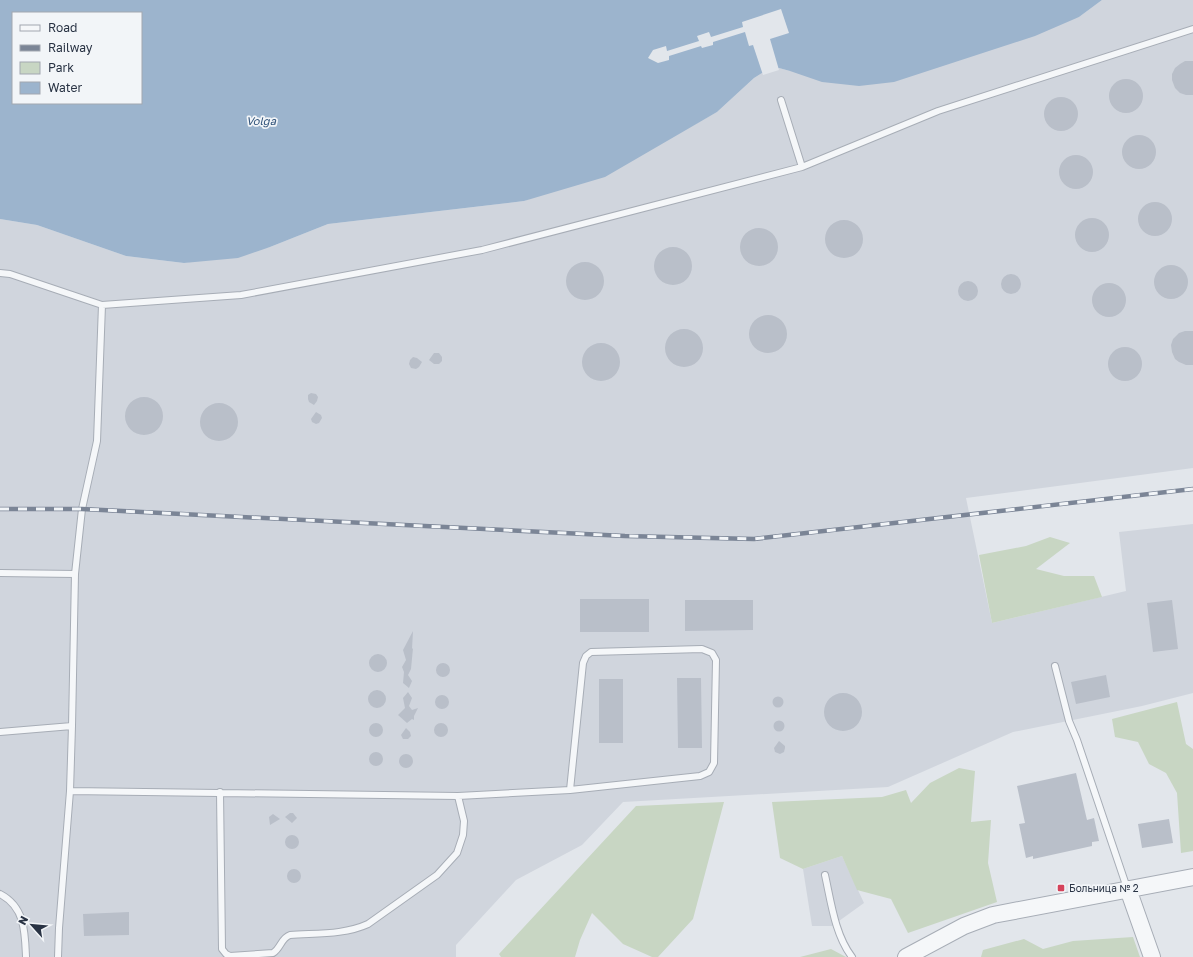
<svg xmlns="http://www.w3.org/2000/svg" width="1193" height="957" viewBox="0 0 1193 957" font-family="'Golos Text',sans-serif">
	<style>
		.built { fill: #d0d5dd }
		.green { fill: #c8d6c3 }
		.water { fill: #9cb4cd; fill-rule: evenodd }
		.pier { fill: #e2e6eb }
		.building { fill: #b9bfc9 }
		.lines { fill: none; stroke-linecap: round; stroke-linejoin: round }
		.service-casing { stroke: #a7adb6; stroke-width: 8 }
		.tertiary-casing { stroke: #a7adb6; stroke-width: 18 }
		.service { stroke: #f5f7f9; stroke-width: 6 }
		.tertiary { stroke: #f5f7f9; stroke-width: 16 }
		.rail-casing { stroke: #7b8596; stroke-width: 4.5 }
		.rail { stroke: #f2f5f8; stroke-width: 3; stroke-dasharray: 9; stroke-linecap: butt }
		.poi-dot { fill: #d5435b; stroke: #f2f5f8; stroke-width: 1.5 }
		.labels { text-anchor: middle; stroke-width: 3.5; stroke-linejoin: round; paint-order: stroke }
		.poi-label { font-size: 10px; fill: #293344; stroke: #f2f5f8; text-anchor: start }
		.water-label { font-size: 11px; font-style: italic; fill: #31537a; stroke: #f2f5f8 }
	</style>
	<rect width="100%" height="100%" fill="#e2e6eb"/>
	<path class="built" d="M 1102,0 L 1193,0 L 1193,468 L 966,498 L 992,623 L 1126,591 L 1119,532 L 1193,524 L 1193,693 L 1142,706 L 1013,732 L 888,787 L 623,802 L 582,845 L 516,880 L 456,945 L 456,957 L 0,957 L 0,219 L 37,225 L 126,256 L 184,263 L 270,247 L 328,224 L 524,201 L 665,141 L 717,112 L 754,78 L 762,73 L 779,68 L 790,71 L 1079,17 Z
		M 842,856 L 864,903 L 832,926 L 812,926 L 803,869 Z"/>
	<path class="green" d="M 1050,537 L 1070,543 L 1036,569 L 1064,576 L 1094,576 L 1102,597 L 992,623 L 979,555 L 1026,546 Z
		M 1177,702 L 1186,744 L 1193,749 L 1193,851 L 1181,853 L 1177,793 L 1166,773 L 1149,764 L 1138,742 L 1115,737 L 1112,719 Z
		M 959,768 L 975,771 L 971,822 L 991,820 L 988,863 L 997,902 L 908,933 L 891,899 L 857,890 L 842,856 L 803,869 L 780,858 L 772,802 L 882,797 L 906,790 L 911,803 L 930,783 Z
		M 724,802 L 693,919 L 658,957 L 652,957 L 623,944 L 592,913 L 580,940 L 575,957 L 501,957 L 499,954 L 636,806 Z
		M 1133,937 L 1140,957 L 981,957 L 983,950 L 1024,939 L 1043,949 L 1073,941 Z
		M 831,949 L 846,957 L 800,957 Z"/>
	<path class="water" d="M 0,0 L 1102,0 L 1079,17 L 1035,36 L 894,82 L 859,86 L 822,82 L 790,71 L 779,68 L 762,73 L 754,78 L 717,112 L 605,177 L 524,201 L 328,224 L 270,247 L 238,258 L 184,263 L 126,256 L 37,225 L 0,219 ZM 13,13 L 141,13 L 141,103 L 13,103 Z"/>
	<path class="pier" d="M 781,9 L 789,33 L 770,39 L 779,70 L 763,75 L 753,45 L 749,46 L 745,32 L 713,42 L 713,45 L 702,48 L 701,46 L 669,56 L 669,60 L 658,63 L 648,58 L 653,50 L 666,46 L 667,51 L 699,41 L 697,36 L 709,32 L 711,37 L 743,27 L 742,22 Z"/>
	<path class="building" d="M 1185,61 L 1193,61 L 1193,95 L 1186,95 L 1180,93 L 1175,88 L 1172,80 L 1172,74 L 1175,68 L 1180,64 Z
		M1109 96a17 17 0 1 1 34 0a17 17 0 1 1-34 0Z
		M1044 114a17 17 0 1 1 34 0a17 17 0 1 1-34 0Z
		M1122 152a17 17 0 1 1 34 0a17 17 0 1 1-34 0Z
		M1059 172a17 17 0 1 1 34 0a17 17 0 1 1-34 0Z
		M1138 219a17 17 0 1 1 34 0a17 17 0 1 1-34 0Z
		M1075 235a17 17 0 1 1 34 0a17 17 0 1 1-34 0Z
		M825 239a19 19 0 1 1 38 0a19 19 0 1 1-38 0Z
		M740 247a19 19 0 1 1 38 0a19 19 0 1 1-38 0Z
		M654 266a19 19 0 1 1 38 0a19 19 0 1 1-38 0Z
		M566 281a19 19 0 1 1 38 0a19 19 0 1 1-38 0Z
		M1154 282a17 17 0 1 1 34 0a17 17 0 1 1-34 0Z
		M1001 284a10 10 0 1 1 20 0a10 10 0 1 1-20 0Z
		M958 291a10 10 0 1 1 20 0a10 10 0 1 1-20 0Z
		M1092 300a17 17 0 1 1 34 0a17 17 0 1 1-34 0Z
		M749 334a19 19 0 1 1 38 0a19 19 0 1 1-38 0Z
		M665 348a19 19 0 1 1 38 0a19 19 0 1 1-38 0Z
		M 1185,331 L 1193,331 L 1193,365 L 1186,365 L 1179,362 L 1175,359 L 1172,352 L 1171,345 L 1173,339 L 1179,333 Z
		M582 362a19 19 0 1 1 38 0a19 19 0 1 1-38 0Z
		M1108 364a17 17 0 1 1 34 0a17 17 0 1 1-34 0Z
		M 434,353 L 439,353 L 442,357 L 442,361 L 439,364 L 434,364 L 429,360 Z
		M 413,357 L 417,358 L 422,362 L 419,367 L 416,369 L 411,368 L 409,364 L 410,360 Z
		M 311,393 L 316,394 L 318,397 L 317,401 L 314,405 L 309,402 L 308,399 L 308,395 Z
		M125 416a19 19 0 1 1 38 0a19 19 0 1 1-38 0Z
		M200 422a19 19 0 1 1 38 0a19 19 0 1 1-38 0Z
		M 316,412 L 321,415 L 322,418 L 319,423 L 316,424 L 312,422 L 311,419 Z
		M 580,599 L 649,599 L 649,632 L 580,632 Z
		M 685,600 L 753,600 L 753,630 L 685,631 Z
		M 1172,600 L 1178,649 L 1153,652 L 1147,603 Z
		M 413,631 L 412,649 L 413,648 L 411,669 L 408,675 L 412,681 L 409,688 L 403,683 L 404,672 L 402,667 L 406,660 L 403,650 Z
		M369 663a9 9 0 1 1 18 0a9 9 0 1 1-18 0Z
		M436 670a7 7 0 1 1 14 0a7 7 0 1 1-14 0Z
		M 1106,675 L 1110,697 L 1076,704 L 1071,682 Z
		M 677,678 L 701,678 L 702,748 L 678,748 Z
		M 599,679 L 623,679 L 623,743 L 599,743 Z
		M368 699a9 9 0 1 1 18 0a9 9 0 1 1-18 0Z
		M 408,692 L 412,698 L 409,706 L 412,710 L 418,708 L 414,716 L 414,720 L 412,719 L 407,723 L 398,715 L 405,708 L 403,698 Z
		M824 712a19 19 0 1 1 38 0a19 19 0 1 1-38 0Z
		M435 702a7 7 0 1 1 14 0a7 7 0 1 1-14 0Z
		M772.5 702a5.5 5.5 0 1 1 11 0a5.5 5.5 0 1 1-11 0Z
		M773.5 726a5.5 5.5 0 1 1 11 0a5.5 5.5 0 1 1-11 0Z
		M434 730a7 7 0 1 1 14 0a7 7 0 1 1-14 0Z
		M369 730a7 7 0 1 1 14 0a7 7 0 1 1-14 0Z
		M 406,728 L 410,732 L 411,736 L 408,739 L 403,739 L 401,735 Z
		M 779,741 L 785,746 L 785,748 L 784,752 L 780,754 L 775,752 L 774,748 Z
		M369 759a7 7 0 1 1 14 0a7 7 0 1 1-14 0Z
		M399 761a7 7 0 1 1 14 0a7 7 0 1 1-14 0Z
		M 1076,773 L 1087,820 L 1094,818 L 1099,841 L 1092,842 L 1092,846 L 1033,859 L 1033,856 L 1026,858 L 1019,824 L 1025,823 L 1017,786 Z
		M 290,813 L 293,813 L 297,818 L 292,823 L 285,817 Z
		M 273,814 L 280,819 L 270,825 L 269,817 Z
		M 1169,819 L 1173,843 L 1142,848 L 1138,824 Z
		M285 842a7 7 0 1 1 14 0a7 7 0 1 1-14 0Z
		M287 876a7 7 0 1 1 14 0a7 7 0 1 1-14 0Z
		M 129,912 L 129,935 L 84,936 L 83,914 Z"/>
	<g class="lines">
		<g class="service-casing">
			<path id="service" d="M 802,167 L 938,111 L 1193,29
				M 0,273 L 10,274 L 102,305 L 241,295 L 482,250 L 802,167 L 781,100
				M 0,573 L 75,574
				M 1055,666 L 1069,721 L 1077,740 L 1127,888
				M 0,732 L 72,726
				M 70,791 L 458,796 L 570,790 L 700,776 L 709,772 L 714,763 L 716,660 L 712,653 L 702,649 L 591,652 L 586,656 L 583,663 L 570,790
				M 220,792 L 222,949 L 226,954 L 230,956 L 273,953 C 281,948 281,938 290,935 C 316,933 344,935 368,924 L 437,875 L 457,853 L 463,835 L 464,821 L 458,796
				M 825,875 C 831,902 835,935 852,957
				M 0,894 C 25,907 25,932 26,957
				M 58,957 L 59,928 L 70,791 L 72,726 L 75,574 L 82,509 L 97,441 L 102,305"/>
		</g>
		<g class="tertiary-casing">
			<path id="tertiary" d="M 1128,889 L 1152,957
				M 906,957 L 964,926 L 993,915 L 1193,877"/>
		</g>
		<use href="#service" class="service"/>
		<use href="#tertiary" class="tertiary"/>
		<g class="rail-casing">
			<path id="rail" d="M 0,509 L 82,509 L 625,536 L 754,539 L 1193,489"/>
		</g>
		<use href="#rail" class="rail"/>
	</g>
	<rect class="poi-dot" x="1057" y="884" width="8" height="8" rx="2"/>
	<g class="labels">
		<g class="poi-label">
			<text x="1069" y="892">Больница № 2</text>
		</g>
		<g class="water-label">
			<text x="261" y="125">Volga</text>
		</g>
	</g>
	<rect x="12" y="12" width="130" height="92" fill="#f2f5f8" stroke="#a2a7b0"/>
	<rect x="20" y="25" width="20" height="6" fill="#f5f7f9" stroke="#a2a7b0"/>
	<text x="48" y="32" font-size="12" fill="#293344">Road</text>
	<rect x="20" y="45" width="20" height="6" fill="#7b8596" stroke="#a2a7b0"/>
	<text x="48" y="52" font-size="12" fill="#293344">Railway</text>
	<rect x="20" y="62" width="20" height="12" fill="#c8d6c3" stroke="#a2a7b0"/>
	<text x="48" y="72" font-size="12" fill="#293344">Park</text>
	<rect x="20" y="82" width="20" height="12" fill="#9cb4cd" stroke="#a2a7b0"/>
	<text x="48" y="92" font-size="12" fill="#293344">Water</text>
	<g transform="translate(32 925) rotate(297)" stroke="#f2f5f8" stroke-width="3" paint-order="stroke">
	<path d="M0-3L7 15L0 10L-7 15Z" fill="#293344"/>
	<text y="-6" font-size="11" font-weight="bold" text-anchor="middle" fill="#293344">N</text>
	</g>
</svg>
